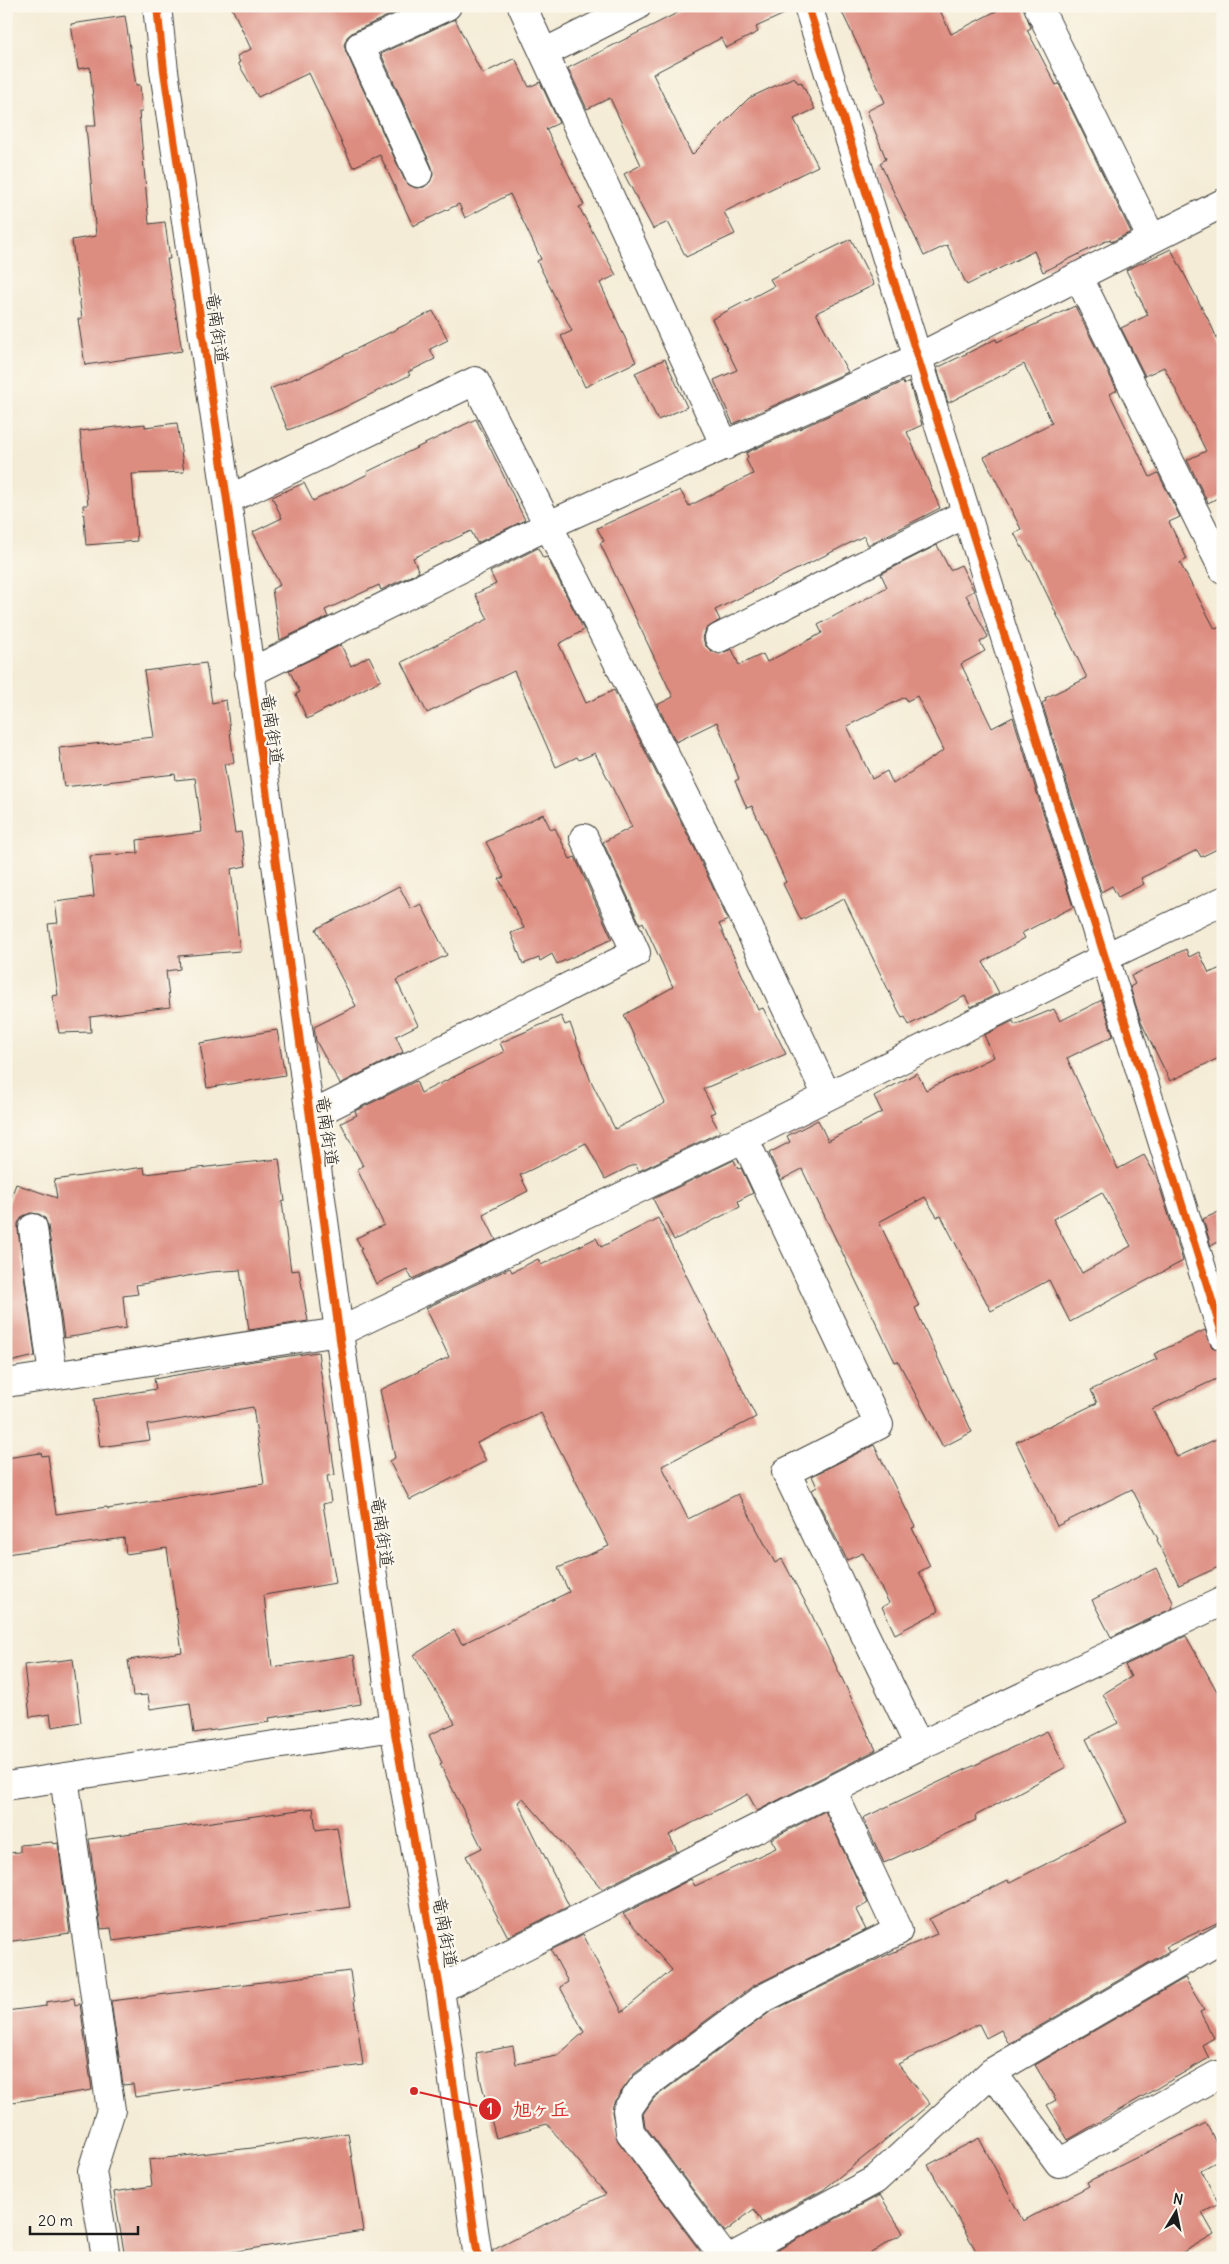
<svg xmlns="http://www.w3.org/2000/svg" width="1229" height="2264" viewBox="0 0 1229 2264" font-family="Delius,'Klee One',sans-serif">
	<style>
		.building { fill: #dd8c80; fill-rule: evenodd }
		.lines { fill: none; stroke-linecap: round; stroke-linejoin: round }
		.street-casing { stroke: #3c3b38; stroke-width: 30 }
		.street { stroke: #fff; stroke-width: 28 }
		.cycleway-casing { stroke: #fbf7ec; stroke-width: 11 }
		.cycleway { stroke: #e8590c; stroke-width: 8 }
		.labels { text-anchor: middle; stroke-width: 4.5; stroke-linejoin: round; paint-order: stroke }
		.street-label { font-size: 18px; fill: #1c1c1c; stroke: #fbf7ec }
		.leader { fill: none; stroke: #d62828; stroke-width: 2 }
		.callout-dot { fill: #d62828; stroke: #fbf7ec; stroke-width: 2 }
		.mark-label { font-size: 15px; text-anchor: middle; font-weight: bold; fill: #fff }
		.callout-label { font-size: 19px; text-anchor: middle; font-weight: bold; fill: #d62828; stroke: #fbf7ec; stroke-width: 4.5; stroke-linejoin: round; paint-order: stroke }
	</style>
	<rect width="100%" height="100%" fill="#fbf7ec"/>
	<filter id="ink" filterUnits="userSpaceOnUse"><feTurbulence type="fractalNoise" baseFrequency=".02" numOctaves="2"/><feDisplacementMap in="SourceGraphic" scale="10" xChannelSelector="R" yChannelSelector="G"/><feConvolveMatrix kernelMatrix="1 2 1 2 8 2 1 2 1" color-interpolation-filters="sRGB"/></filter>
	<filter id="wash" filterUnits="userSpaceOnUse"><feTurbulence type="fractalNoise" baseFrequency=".0096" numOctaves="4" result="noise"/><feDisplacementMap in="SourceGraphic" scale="20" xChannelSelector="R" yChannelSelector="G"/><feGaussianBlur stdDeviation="1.12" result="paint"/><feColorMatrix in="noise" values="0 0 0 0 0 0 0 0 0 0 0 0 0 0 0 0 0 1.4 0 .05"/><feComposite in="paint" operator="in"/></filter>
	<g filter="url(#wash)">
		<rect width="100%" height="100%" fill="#f4ecd6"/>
		<g id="blocks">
			<path class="building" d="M 231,6 L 409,6 L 353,32 L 347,37 L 344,45 L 346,52 L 404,179 L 409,185 L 416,188 L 424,187 L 430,182 L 433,175 L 432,167 L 381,54 L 455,19 L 482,74 L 515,58 L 529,87 L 540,82 L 559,123 L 546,129 L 584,205 L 579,207 L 616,275 L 600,283 L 636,362 L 585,387 L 561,336 L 572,331 L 537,261 L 541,259 L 510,194 L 465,218 L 459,204 L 413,226 L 380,155 L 353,167 L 309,73 L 258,97 L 238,63 L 240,62 L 237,56 L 251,49 Z
				M 691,6 L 793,6 L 793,10 L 756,27 L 758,32 L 726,48 L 721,38 L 653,74 L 692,155 L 749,98 L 794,77 L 798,83 L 801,82 L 815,109 L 794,119 L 818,166 L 724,212 L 735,234 L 686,257 L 668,222 L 653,229 L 624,174 L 641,165 L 610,98 L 587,109 L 568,68 Z
				M 839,6 L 938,6 L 951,34 L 1006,6 L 1023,6 L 1031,28 L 1027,30 L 1056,85 L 1059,84 L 1131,232 L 1111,242 L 1110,239 L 1043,272 L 1034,251 L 967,285 L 947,245 L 924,256 L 880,163 L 886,159 L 867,111 L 885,102 Z
				M 125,16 L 136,85 L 140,85 L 142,112 L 139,112 L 149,224 L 165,222 L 170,259 L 167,259 L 182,351 L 85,365 L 78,319 L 82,319 L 72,240 L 96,236 L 86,126 L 96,126 L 90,67 L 78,69 L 71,24 Z
				M 851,239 L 874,285 L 816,313 L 848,372 L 733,424 L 714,380 L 737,370 L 712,319 L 774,286 L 770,279 Z
				M 1171,249 L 1212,327 L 1223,353 L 1223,495 L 1208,503 L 1187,460 L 1206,451 L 1179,396 L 1164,367 L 1145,376 L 1121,328 L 1148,315 L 1126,270 Z
				M 1075,306 L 1117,390 L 1110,394 L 1150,477 L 1158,473 L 1180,517 L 1169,522 L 1187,559 L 1180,563 L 1215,629 L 1223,626 L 1223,846 L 1201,857 L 1197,850 L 1141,878 L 1144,884 L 1118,897 L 1112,886 L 1101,892 L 1042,703 L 1046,701 L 1045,698 L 1087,678 L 1031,561 L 1030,562 L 1014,533 L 1021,529 L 984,457 L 1052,423 L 1024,364 L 948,403 L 937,368 L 996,339 L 997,342 Z
				M 433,311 L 448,340 L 430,349 L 435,359 L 408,372 L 410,375 L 341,409 L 288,430 L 270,389 L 312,371 Z
				M 665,359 L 687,407 L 658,420 L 635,373 Z
				M 903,382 L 904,385 L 909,382 L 922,425 L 907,432 L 940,508 L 868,545 L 864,536 L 715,610 L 720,620 L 706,629 L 703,638 L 705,645 L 711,651 L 719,654 L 732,649 L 739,665 L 763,654 L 767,662 L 822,633 L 818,625 L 887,587 L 881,574 L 937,545 L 950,570 L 961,565 L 974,591 L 966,595 L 988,637 L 980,642 L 985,651 L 961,664 L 992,728 L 1013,717 L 1073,907 L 1022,933 L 1025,938 L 983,962 L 999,993 L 971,1007 L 965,996 L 909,1025 L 905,1017 L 902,1018 L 844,899 L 801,920 L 783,884 L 786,882 L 752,806 L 747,808 L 735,781 L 739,779 L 717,722 L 676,742 L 657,705 L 673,697 L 600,543 L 604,541 L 597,528 L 680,490 L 689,506 L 753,474 L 746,459 L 748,457 L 746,453 ZM 917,696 L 944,750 L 893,784 L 887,771 L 872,779 L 847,726 L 905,697 L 907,701 Z
				M 476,419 L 525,520 L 477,543 L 471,531 L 413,558 L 419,572 L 381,590 L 379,585 L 325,610 L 328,617 L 280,640 L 272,589 L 280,585 L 253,532 L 282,518 L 272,497 L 304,483 L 313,501 L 368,474 L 367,472 Z
				M 177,423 L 184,472 L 132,474 L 137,541 L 86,545 L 83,505 L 88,505 L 80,431 L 145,424 L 145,427 Z
				M 538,548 L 543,558 L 547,557 L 584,630 L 559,644 L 586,703 L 614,690 L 695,849 L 728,920 L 719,924 L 758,1010 L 763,1008 L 786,1054 L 703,1089 L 715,1112 L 710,1114 L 720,1132 L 639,1171 L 635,1164 L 605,1179 L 586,1143 L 520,1175 L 528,1191 L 483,1214 L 496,1240 L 412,1279 L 407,1269 L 376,1284 L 360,1250 L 362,1249 L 356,1238 L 384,1225 L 357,1169 L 363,1166 L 341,1123 L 357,1115 L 355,1111 L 416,1081 L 421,1093 L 504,1052 L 500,1043 L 561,1016 L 565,1025 L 570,1023 L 590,1079 L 615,1129 L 665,1103 L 624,1015 L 673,987 L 643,922 L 640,924 L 603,842 L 632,827 L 595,753 L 579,760 L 577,757 L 556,767 L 514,671 L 427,713 L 402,662 L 488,619 L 475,594 L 496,584 L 490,572 Z
				M 341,645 L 351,666 L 369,656 L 381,680 L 307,719 L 296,694 L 300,692 L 289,670 Z
				M 206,663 L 212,703 L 226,700 L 234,763 L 224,764 L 235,833 L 241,832 L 246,866 L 231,869 L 240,951 L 179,956 L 180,969 L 166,971 L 170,1007 L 90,1017 L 91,1032 L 59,1033 L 52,996 L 58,995 L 48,924 L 58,923 L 55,902 L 94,897 L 90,856 L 138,853 L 137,840 L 202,832 L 195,778 L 176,780 L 175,774 L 64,787 L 59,748 L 154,737 L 144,671 Z
				M 543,814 L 551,830 L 555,828 L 570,859 L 575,857 L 612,939 L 557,964 L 552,954 L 540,961 L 539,958 L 523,964 L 511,933 L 524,928 L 499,879 L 504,877 L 486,842 Z
				M 399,886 L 411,909 L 421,904 L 447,955 L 396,980 L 418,1025 L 396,1036 L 403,1052 L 340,1084 L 316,1041 L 314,1027 L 356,1006 L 316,929 Z
				M 1186,949 L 1189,957 L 1199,952 L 1209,973 L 1223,967 L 1223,1056 L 1170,1081 L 1141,1022 L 1130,987 L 1135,984 L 1131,976 Z
				M 1102,1000 L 1113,1036 L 1067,1058 L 1118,1169 L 1144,1155 L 1157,1178 L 1183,1261 L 1070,1322 L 1049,1280 L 991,1311 L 941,1216 L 937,1217 L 925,1197 L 879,1222 L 919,1306 L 915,1308 L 972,1432 L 943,1447 L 898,1361 L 895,1362 L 802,1169 L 781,1180 L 769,1153 L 790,1142 L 787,1136 L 818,1120 L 828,1141 L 882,1112 L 874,1096 L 917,1073 L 926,1090 L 994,1057 L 984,1035 L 1013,1021 L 1015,1025 L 1054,1009 L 1060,1021 ZM 1102,1192 L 1131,1246 L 1082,1273 L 1053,1219 Z
				M 277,1030 L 285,1075 L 207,1088 L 200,1043 Z
				M 279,1159 L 285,1201 L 282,1202 L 291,1271 L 299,1270 L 308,1321 L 249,1330 L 240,1270 L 210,1272 L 136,1285 L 138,1294 L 123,1296 L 126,1328 L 64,1338 L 48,1226 L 45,1218 L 39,1214 L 31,1213 L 23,1216 L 18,1223 L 18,1230 L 35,1356 L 6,1363 L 6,1210 L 16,1184 L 57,1198 L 54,1180 L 144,1167 L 145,1174 Z
				M 734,1160 L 738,1169 L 741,1168 L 753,1193 L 738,1201 L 740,1207 L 674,1240 L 653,1199 Z
				M 1223,1210 L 1223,1239 L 1211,1246 L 1203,1219 Z
				M 658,1218 L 756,1417 L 662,1466 L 688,1519 L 738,1494 L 775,1563 L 782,1559 L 809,1609 L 876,1750 L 757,1811 L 748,1794 L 669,1835 L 677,1851 L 602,1889 L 523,1798 L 518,1802 L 569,1906 L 508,1937 L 466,1856 L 482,1848 L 440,1764 L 442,1763 L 429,1735 L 455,1723 L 414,1655 L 454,1630 L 462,1644 L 569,1592 L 558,1568 L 609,1546 L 541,1413 L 477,1443 L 486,1461 L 410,1500 L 389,1461 L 395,1458 L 380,1390 L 449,1357 L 426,1308 L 510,1268 L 512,1272 L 538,1259 L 541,1265 L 596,1238 L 601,1247 Z
				M 1205,1330 L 1212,1347 L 1223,1351 L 1223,1376 L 1152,1409 L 1177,1457 L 1223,1436 L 1223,1565 L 1179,1585 L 1157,1540 L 1158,1539 L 1132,1489 L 1057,1526 L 1016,1442 L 1097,1403 L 1091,1390 L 1157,1359 L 1154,1354 Z
				M 318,1352 L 335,1475 L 327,1476 L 331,1502 L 323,1504 L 336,1583 L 264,1595 L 272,1667 L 354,1655 L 361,1704 L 269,1718 L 270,1722 L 194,1733 L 190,1703 L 150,1709 L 148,1695 L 133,1696 L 128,1660 L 182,1652 L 167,1548 L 126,1554 L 124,1538 L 6,1554 L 6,1458 L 41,1453 L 42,1456 L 48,1455 L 56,1514 L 107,1507 L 108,1509 L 264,1484 L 253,1407 L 147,1425 L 150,1440 L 100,1447 L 94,1399 L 156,1389 L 154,1379 L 254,1361 Z
				M 874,1445 L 915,1527 L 912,1528 L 930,1566 L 919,1572 L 939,1611 L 895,1634 L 882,1607 L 889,1603 L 863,1553 L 847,1560 L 812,1490 L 817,1487 L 812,1476 Z
				M 1156,1568 L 1174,1604 L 1172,1605 L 1173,1608 L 1111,1637 L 1092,1600 Z
				M 1186,1636 L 1223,1702 L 1223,1920 L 1166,1947 L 1169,1951 L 1009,2044 L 1001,2030 L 986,2038 L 979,2024 L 898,2064 L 930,2104 L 823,2190 L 762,2223 L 754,2209 L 725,2232 L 645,2126 L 643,2114 L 654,2098 L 770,2012 L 880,1958 L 937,1934 L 929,1919 L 1008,1880 L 1009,1883 L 1127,1822 L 1086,1739 L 1118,1723 L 1103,1694 L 1131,1677 L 1125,1665 Z
				M 73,1659 L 81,1722 L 52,1727 L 50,1714 L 30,1717 L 24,1665 Z
				M 1047,1731 L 1066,1767 L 975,1816 L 976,1820 L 884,1863 L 863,1818 Z
				M 313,1808 L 316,1830 L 337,1827 L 350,1907 L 113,1941 L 111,1928 L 101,1929 L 89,1839 Z
				M 825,1811 L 868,1903 L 856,1910 L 866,1930 L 753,1986 L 634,2074 L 614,2102 L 612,2112 L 618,2141 L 700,2251 L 692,2258 L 493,2258 L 493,2250 L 606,2194 L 547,2124 L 496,2138 L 481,2082 L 476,2053 L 513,2046 L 516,2064 L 557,2056 L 584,2032 L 560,1987 L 568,1982 L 551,1950 L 583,1934 L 622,2012 L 672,1970 L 623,1914 L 691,1879 L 695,1886 L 776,1848 L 771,1839 Z
				M 52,1842 L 53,1844 L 58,1843 L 70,1933 L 6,1942 L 6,1853 L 20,1852 L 20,1845 Z
				M 350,1971 L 363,2065 L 135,2097 L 133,2084 L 123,2085 L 111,2001 Z
				M 1185,1978 L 1204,2010 L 1200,2012 L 1214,2038 L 1202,2045 L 1209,2058 L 1068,2140 L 1047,2105 L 1056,2100 L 1035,2065 Z
				M 74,1998 L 75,2005 L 80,2004 L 92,2090 L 6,2103 L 6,2011 L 46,2006 L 46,2002 Z
				M 1206,2123 L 1223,2156 L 1223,2158 L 1201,2170 L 1219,2204 L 1202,2213 L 1214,2234 L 1173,2258 L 980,2258 L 928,2165 L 979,2138 L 1023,2221 L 1089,2186 L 1087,2182 Z
				M 348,2133 L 363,2231 L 193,2258 L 125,2258 L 114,2192 L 152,2186 L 149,2160 L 252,2148 Z
				M 880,2195 L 903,2233 L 863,2258 L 763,2258 Z"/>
		</g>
	</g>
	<g filter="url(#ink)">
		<use href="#blocks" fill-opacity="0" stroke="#3c3b38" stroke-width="1"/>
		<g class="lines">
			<g class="street-casing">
				<path id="street" d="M 157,6 L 164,71 L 227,500 L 339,1332 L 394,1727 L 440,1989 L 478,2258
					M 522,6 L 725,446
					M 808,6 L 1223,1336
					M 1038,6 L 1152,239
					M 544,53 L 637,6
					M 418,173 L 360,46 L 447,6
					M 1078,276 L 1223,569
					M 227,500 L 475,381 L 709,842 L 827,1096
					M 719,638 L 965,514
					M 249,673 L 547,526 L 917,358 L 1223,203
					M 310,1116 L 636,953 L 584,838
					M 744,1138 L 879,1425 L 786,1472 L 919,1746
					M 33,1228 L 53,1376
					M 6,1383 L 339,1332 L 744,1138 L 1104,958 L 1223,901
					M 64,1777 L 111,2110 L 92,2171 L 106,2258
					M 6,1786 L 394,1727
					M 440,1989 L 919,1746 L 1223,1601
					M 992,2072 L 1059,2163 L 1217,2075 L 1223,2076
					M 725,2258 L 630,2132 L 627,2110 L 643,2087 L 762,1999 L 898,1931 L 832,1790
					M 730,2258 L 875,2180 L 992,2072 L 1223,1938"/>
			</g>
			<use href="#street" class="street"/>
			<g class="cycleway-casing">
				<path id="cycleway" d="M 157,6 L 164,71 L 227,500 L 339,1332 L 394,1727 L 440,1989 L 478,2258
					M 808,6 L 1223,1336"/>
			</g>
			<use href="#cycleway" class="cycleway"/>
		</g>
	</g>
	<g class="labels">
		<g class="street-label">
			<text transform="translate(217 328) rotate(82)" y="6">竜南街道</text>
			<text transform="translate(272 729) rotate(82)" y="6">竜南街道</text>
			<text transform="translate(327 1131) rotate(82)" y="6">竜南街道</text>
			<text transform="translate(382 1532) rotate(82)" y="6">竜南街道</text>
			<text transform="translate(445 1932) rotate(80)" y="6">竜南街道</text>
		</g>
	</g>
	<path class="leader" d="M414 2091L490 2109"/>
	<g class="callout-dot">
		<circle cx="414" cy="2091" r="5"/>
		<circle cx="490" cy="2109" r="12"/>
	</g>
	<g class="mark-label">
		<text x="490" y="2114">1</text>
	</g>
	<g class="callout-label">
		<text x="541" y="2116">旭ヶ丘</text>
	</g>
	<rect width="1229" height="2264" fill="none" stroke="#fbf7ec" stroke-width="25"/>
	<g transform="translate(1176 2212) rotate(10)" stroke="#fbf7ec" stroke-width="4" paint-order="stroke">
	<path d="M0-4L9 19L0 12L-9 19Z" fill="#1c1c1c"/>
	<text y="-8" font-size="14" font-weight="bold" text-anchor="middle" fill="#1c1c1c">N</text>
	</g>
	<path d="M30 2226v8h108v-8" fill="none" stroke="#1c1c1c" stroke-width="2.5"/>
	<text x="38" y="2226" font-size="15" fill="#1c1c1c" stroke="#fbf7ec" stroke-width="4" paint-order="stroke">20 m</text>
</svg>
